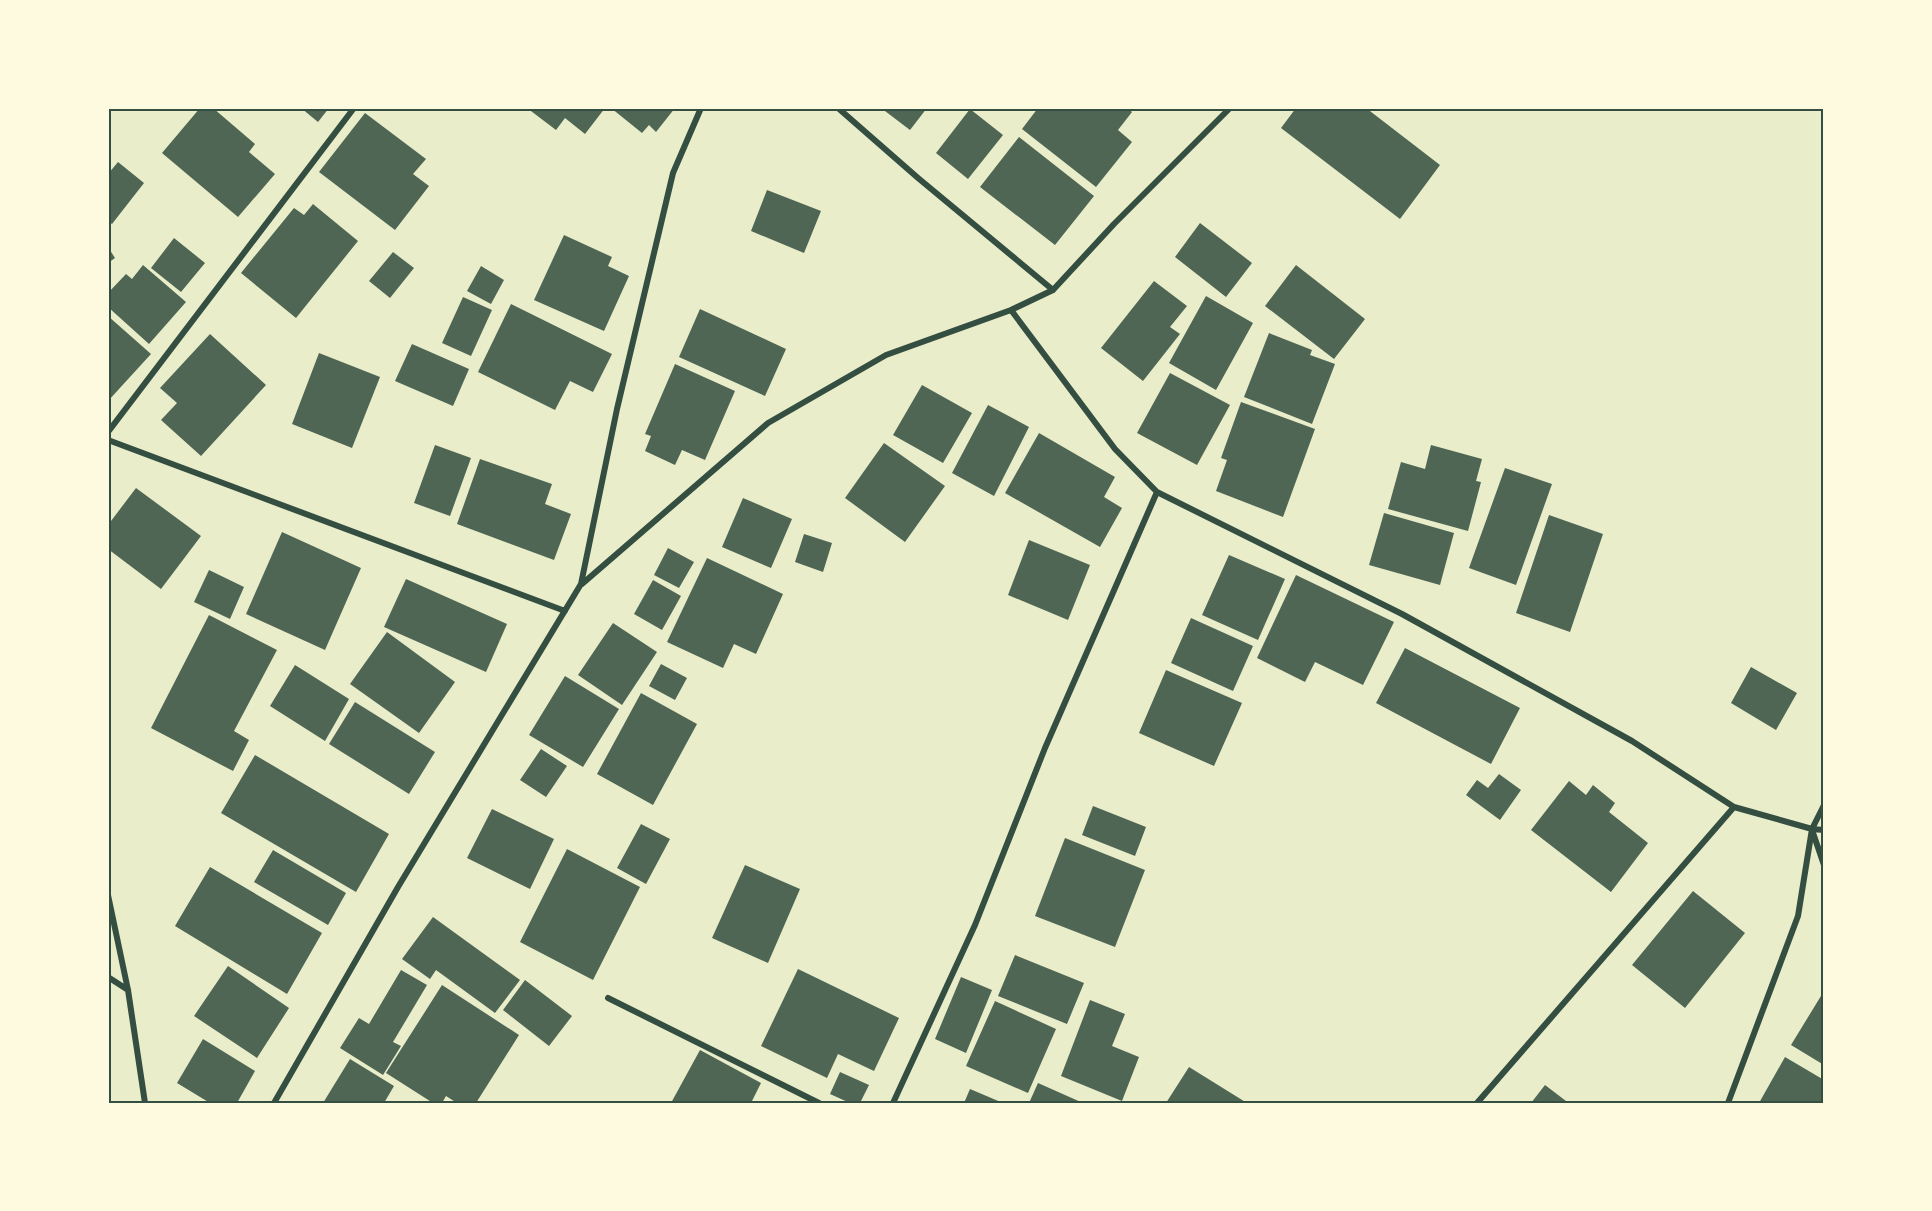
<svg xmlns="http://www.w3.org/2000/svg" width="1932" height="1211" viewBox="0 0 1932 1211" font-family="'PT Serif',serif">
	<style>
		.building { fill: #4f6655 }
		.lines { fill: none; stroke-linecap: round; stroke-linejoin: round }
		.minor { stroke: #344e41; stroke-width: 6 }
		.neatline { fill: none; stroke: #344e41; stroke-width: 2 }
	</style>
	<rect width="100%" height="100%" fill="#e9edc9"/>
	<path class="building" d="M 200,108 L 213,108 L 255,144 L 249,152 L 275,174 L 238,217 L 162,153 Z
		M 301,108 L 329,108 L 318,122 Z
		M 527,108 L 605,108 L 585,134 L 565,118 L 556,130 Z
		M 611,108 L 675,108 L 656,132 L 649,125 L 642,133 Z
		M 881,108 L 927,108 L 910,130 Z
		M 1038,108 L 1127,108 L 1132,112 L 1118,130 L 1132,142 L 1096,187 L 1022,129 Z
		M 1296,108 L 1366,108 L 1440,165 L 1400,219 L 1281,128 Z
		M 970,109 L 1003,135 L 968,179 L 936,153 Z
		M 365,113 L 426,159 L 413,174 L 429,186 L 395,230 L 319,172 Z
		M 1019,137 L 1094,196 L 1055,245 L 980,187 Z
		M 118,162 L 144,183 L 112,224 L 108,221 L 108,174 Z
		M 767,190 L 821,211 L 804,253 L 751,231 Z
		M 313,204 L 358,241 L 296,318 L 241,273 L 294,208 L 304,215 Z
		M 1200,223 L 1252,263 L 1226,297 L 1175,257 Z
		M 564,235 L 612,257 L 608,266 L 629,276 L 604,331 L 534,300 Z
		M 174,238 L 205,263 L 181,292 L 151,268 Z
		M 108,247 L 115,258 L 108,263 Z
		M 393,252 L 414,268 L 390,298 L 369,281 Z
		M 143,265 L 186,302 L 149,344 L 108,307 L 108,293 L 126,274 L 132,279 Z
		M 1296,265 L 1365,319 L 1334,359 L 1265,306 Z
		M 481,266 L 504,280 L 491,304 L 467,291 Z
		M 1154,281 L 1187,306 L 1170,327 L 1180,334 L 1143,381 L 1101,348 Z
		M 1206,296 L 1253,323 L 1216,390 L 1169,363 Z
		M 463,297 L 492,310 L 471,356 L 442,343 Z
		M 511,304 L 612,354 L 593,392 L 570,381 L 555,410 L 478,372 Z
		M 700,309 L 786,349 L 765,396 L 679,357 Z
		M 108,316 L 151,354 L 108,401 Z
		M 1269,333 L 1312,350 L 1310,355 L 1335,364 L 1312,424 L 1244,397 Z
		M 210,334 L 266,385 L 201,456 L 161,420 L 177,403 L 160,388 Z
		M 412,344 L 469,369 L 453,406 L 395,381 Z
		M 319,353 L 380,377 L 352,448 L 292,424 Z
		M 675,364 L 735,391 L 705,460 L 682,450 L 675,465 L 645,451 L 651,436 L 645,434 Z
		M 1170,373 L 1230,405 L 1197,465 L 1137,433 Z
		M 922,385 L 972,413 L 943,463 L 893,435 Z
		M 1241,402 L 1315,429 L 1283,517 L 1216,491 L 1227,460 L 1221,458 Z
		M 988,405 L 1029,427 L 994,496 L 952,473 Z
		M 1039,433 L 1115,477 L 1104,497 L 1122,508 L 1100,547 L 1005,493 Z
		M 884,443 L 945,486 L 905,542 L 845,498 Z
		M 435,445 L 471,458 L 450,516 L 414,503 Z
		M 1431,445 L 1482,459 L 1476,481 L 1481,482 L 1468,531 L 1388,509 L 1401,462 L 1425,469 Z
		M 480,459 L 552,484 L 545,504 L 571,514 L 554,560 L 457,524 Z
		M 1505,468 L 1552,484 L 1516,585 L 1469,568 Z
		M 136,488 L 201,536 L 161,589 L 108,549 L 108,525 Z
		M 743,498 L 792,519 L 771,568 L 722,547 Z
		M 1384,513 L 1454,533 L 1440,585 L 1369,565 Z
		M 1549,515 L 1603,534 L 1570,632 L 1516,613 Z
		M 282,532 L 361,568 L 325,650 L 246,614 Z
		M 804,534 L 832,543 L 823,572 L 795,562 Z
		M 1029,540 L 1090,565 L 1068,620 L 1008,595 Z
		M 668,548 L 694,562 L 679,588 L 654,575 Z
		M 1229,555 L 1285,579 L 1258,640 L 1202,615 Z
		M 707,558 L 783,594 L 756,654 L 734,644 L 723,668 L 667,642 Z
		M 209,570 L 244,587 L 230,619 L 194,602 Z
		M 1296,575 L 1394,622 L 1363,685 L 1315,662 L 1305,682 L 1257,658 Z
		M 406,579 L 507,624 L 486,672 L 384,627 Z
		M 653,580 L 681,596 L 662,630 L 634,614 Z
		M 209,615 L 277,650 L 234,731 L 249,740 L 233,771 L 151,728 Z
		M 1191,618 L 1253,646 L 1233,691 L 1171,663 Z
		M 613,623 L 657,652 L 622,705 L 578,675 Z
		M 387,632 L 455,682 L 419,733 L 350,684 Z
		M 1405,648 L 1520,708 L 1491,764 L 1376,703 Z
		M 661,664 L 687,678 L 675,700 L 649,686 Z
		M 295,665 L 349,699 L 325,741 L 270,706 Z
		M 1751,667 L 1797,693 L 1776,730 L 1731,703 Z
		M 1166,670 L 1242,703 L 1214,766 L 1139,733 Z
		M 565,676 L 619,709 L 583,767 L 529,735 Z
		M 641,693 L 697,724 L 653,805 L 597,774 Z
		M 355,702 L 435,752 L 409,794 L 329,744 Z
		M 541,749 L 567,766 L 546,797 L 520,780 Z
		M 255,755 L 389,834 L 356,892 L 221,813 Z
		M 1499,774 L 1521,790 L 1500,820 L 1466,795 L 1477,780 L 1488,788 Z
		M 1569,781 L 1586,795 L 1593,785 L 1615,803 L 1609,812 L 1648,843 L 1611,892 L 1531,830 Z
		M 1093,806 L 1146,827 L 1135,856 L 1082,835 Z
		M 492,809 L 554,839 L 530,889 L 467,858 Z
		M 641,824 L 670,839 L 646,884 L 617,868 Z
		M 1065,838 L 1145,870 L 1115,947 L 1035,916 Z
		M 567,849 L 640,887 L 593,980 L 520,942 Z
		M 273,850 L 346,893 L 328,925 L 254,882 Z
		M 745,865 L 800,889 L 768,963 L 712,938 Z
		M 210,867 L 322,933 L 287,994 L 175,926 Z
		M 1693,891 L 1745,933 L 1685,1008 L 1632,965 Z
		M 433,917 L 520,980 L 495,1013 L 436,970 L 430,979 L 402,959 Z
		M 1015,955 L 1084,983 L 1067,1024 L 998,996 Z
		M 228,966 L 289,1008 L 257,1058 L 194,1016 Z
		M 798,969 L 899,1018 L 874,1071 L 838,1054 L 827,1078 L 761,1046 Z
		M 401,970 L 427,985 L 393,1042 L 401,1046 L 383,1075 L 340,1048 L 359,1018 L 369,1024 Z
		M 961,977 L 992,990 L 966,1053 L 935,1039 Z
		M 525,980 L 572,1016 L 549,1046 L 503,1010 Z
		M 442,985 L 519,1035 L 476,1103 L 457,1103 L 446,1096 L 442,1103 L 433,1103 L 386,1073 Z
		M 1824,991 L 1824,1065 L 1791,1045 Z
		M 1090,1000 L 1125,1014 L 1112,1046 L 1139,1057 L 1122,1101 L 1061,1076 Z
		M 995,1001 L 1056,1029 L 1028,1093 L 966,1066 Z
		M 203,1039 L 255,1071 L 237,1103 L 210,1103 L 177,1083 Z
		M 700,1050 L 761,1083 L 751,1103 L 671,1103 Z
		M 1785,1057 L 1824,1080 L 1824,1103 L 1759,1103 Z
		M 350,1059 L 394,1086 L 384,1103 L 323,1103 Z
		M 1189,1067 L 1247,1103 L 1166,1103 Z
		M 840,1072 L 869,1085 L 860,1103 L 850,1103 L 830,1094 Z
		M 1038,1083 L 1083,1103 L 1029,1103 Z
		M 1545,1085 L 1566,1101 L 1564,1103 L 1531,1103 Z
		M 970,1089 L 1003,1103 L 964,1103 Z"/>
	<g class="lines">
		<path class="minor" d="M 838,108 L 918,178 L 1053,290
			M 1011,310 L 1115,449 L 1157,492 L 1402,614 L 1632,741 L 1734,807 L 1812,829 L 1824,830
			M 108,432 L 354,108
			M 108,440 L 565,611
			M 582,584 L 768,423 L 886,355 L 1011,310 L 1053,290 L 1114,224 L 1230,108
			M 1812,830 L 1824,865
			M 108,895 L 128,990 L 145,1103
			M 108,977 L 128,990
			M 608,998 L 819,1103
			M 274,1103 L 398,887 L 581,584 L 617,409 L 673,173 L 701,108
			M 893,1103 L 975,925 L 1045,748 L 1157,492
			M 1477,1103 L 1734,807
			M 1728,1103 L 1798,916 L 1812,829 L 1824,805"/>
	</g>
	<rect width="1932" height="1211" fill="none" stroke="#fefae0" stroke-width="219"/>
	<rect x="110" y="110" width="1712" height="992" class="neatline"/>
</svg>
